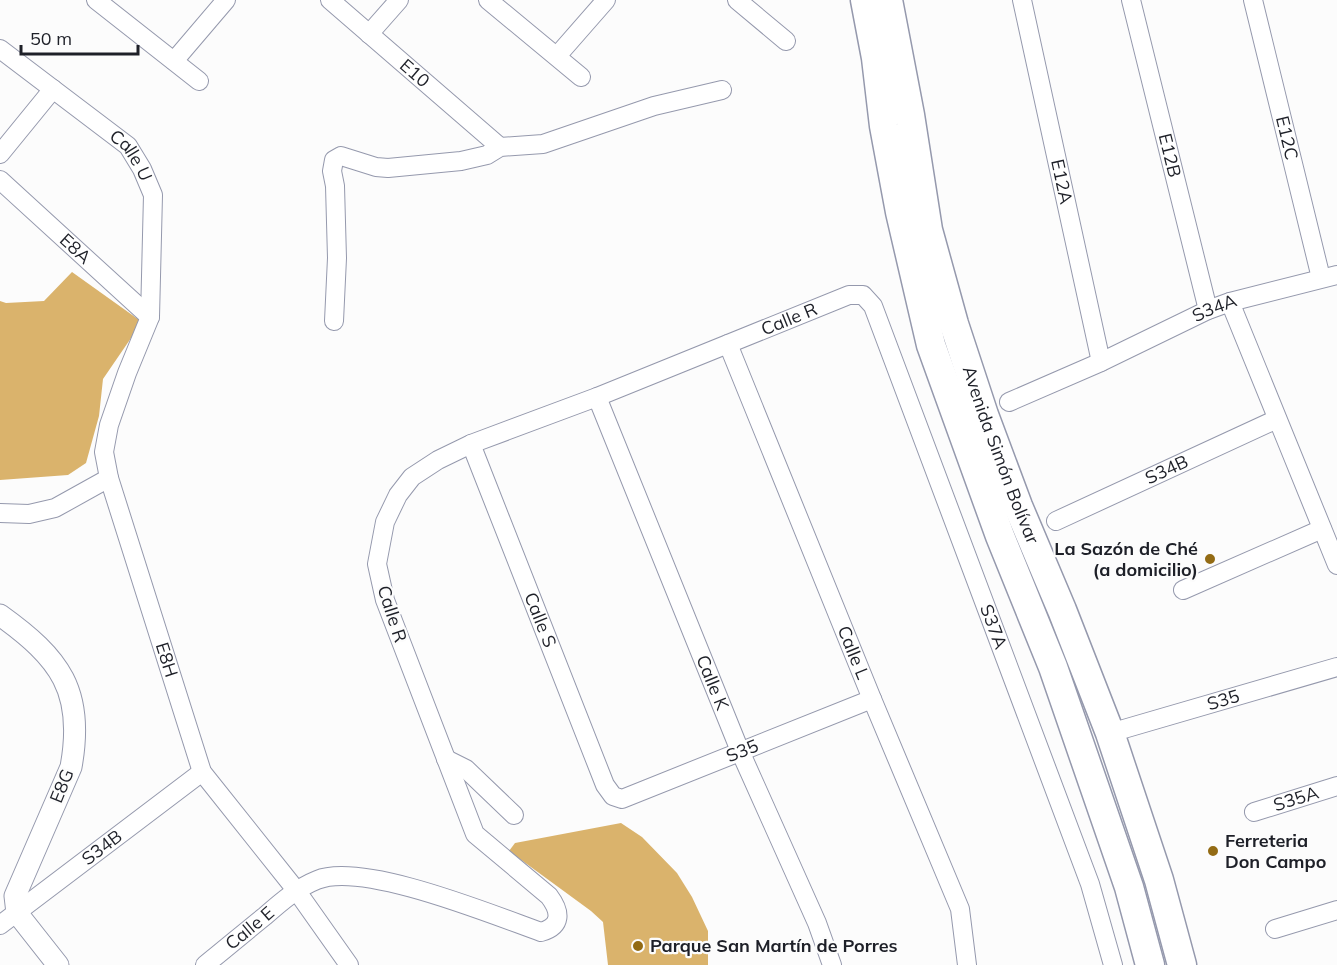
<svg xmlns="http://www.w3.org/2000/svg" width="1337" height="965" viewBox="0 0 1337 965" font-family="Mulish,sans-serif">
	<style>
		.forest { fill: #dab36c }
		.lines { fill: none; stroke-linecap: round; stroke-linejoin: round }
		.minor-casing { stroke: #9599ad; stroke-width: 20 }
		.tertiary-casing { stroke: #9599ad; stroke-width: 23 }
		.trunk-casing { stroke: #9599ad; stroke-width: 31 }
		.minor { stroke: #fff; stroke-width: 18 }
		.tertiary { stroke: #fff; stroke-width: 21 }
		.trunk { stroke: #fff; stroke-width: 28 }
		.poi-dot { fill: #936b14; stroke: #fcfcfc; stroke-width: 2 }
		.labels { text-anchor: middle; stroke-width: 4.5; stroke-linejoin: round; paint-order: stroke }
		.street-label { font-size: 18px; fill: #1e2028; stroke: #fcfcfc }
		.poi-label { font-size: 18px; font-weight: bold; fill: #1e2028; stroke: #fcfcfc; text-anchor: start }
	</style>
	<rect width="100%" height="100%" fill="#fcfcfc"/>
	<path class="forest" d="M 72,272 L 142,322 L 103,379 L 99,416 L 86,463 L 68,475 L 0,480 L 0,301 L 6,303 L 44,301 Z
		M 621,823 L 642,837 L 677,873 L 692,897 L 708,931 L 708,965 L 608,965 L 603,922 L 591,911 L 509,851 L 515,843 Z"/>
	<g class="lines">
		<g class="minor-casing">
			<g id="minor">
				<path d="M 96,0 L 199,81"/>
				<path id="s1" d="M 330,0 L 500,147"/>
				<path d="M 488,0 L 581,77"/>
				<path d="M 737,0 L 786,41"/>
				<path id="s2" d="M 1022,0 L 1101,362"/>
				<path id="s3" d="M 1131,0 L 1208,310"/>
				<path id="s4" d="M 1253,0 L 1321,278"/>
				<path d="M 369,34 L 399,0"/>
				<path id="s5" d="M 0,49 L 128,146 L 142,169 L 153,195 L 150,317 L 127,373 L 109,425 L 104,452 L 109,478 L 202,772 L 296,890 L 349,965"/>
				<path d="M 557,56 L 606,0"/>
				<path d="M 174,61 L 226,0"/>
				<path d="M 0,154 L 53,89"/>
				<path id="s6" d="M 0,180 L 150,317"/>
				<path d="M 1230,302 L 1337,565"/>
				<path d="M 334,321 L 337,258 L 335,186 L 332,171 L 334,160 L 341,156 L 376,167 L 388,168 L 461,161 L 487,155 L 500,147 L 543,144 L 654,106 L 722,90"/>
				<path id="s7" d="M 728,344 L 872,699 L 960,909 L 967,965"/>
				<path id="s8" d="M 597,397 L 740,751 L 817,923 L 832,965"/>
				<path id="s9" d="M 1009,402 L 1101,362 L 1208,310 L 1230,302 L 1337,275"/>
				<path id="s10" d="M 471,444 L 605,785 L 613,796 L 622,799 L 872,699"/>
				<path d="M 0,513 L 29,514 L 55,508 L 109,478"/>
				<path id="s11" d="M 1056,521 L 1277,419"/>
				<path d="M 1183,590 L 1322,529"/>
				<path id="s12" d="M 1110,733 L 1337,667"/>
				<path d="M 446,759 L 466,769 L 514,815"/>
				<path id="s13" d="M 1254,812 L 1337,786"/>
				<path id="s14" d="M 0,925 L 202,772"/>
				<path d="M 1275,929 L 1337,910"/>
				<path id="s15" d="M 205,965 C 225,949 245,932 265,916 C 281,902 297,888 317,880 C 362,861 493,915 541,932 C 562,926 561,912 549,896 L 475,834 L 385,600 L 377,564 L 385,522 L 398,495 L 412,477 L 438,460 L 471,444 L 597,397 L 849,295 L 863,295 L 873,306 L 1090,884 L 1113,965"/>
			</g>
		</g>
		<g class="tertiary-casing">
			<path id="tertiary" d="M 0,615 C 60,658 85,691 71,767 L 15,896 L 17,913 L 58,965"/>
		</g>
		<g class="trunk-casing">
			<g id="trunk">
				<path d="M 865,0 L 876,58 L 884,126 L 900,212 L 931,345 L 1000,536 L 1053,667 L 1129,887 L 1150,965"/>
				<path id="s16" d="M 888,0 L 910,115 L 928,230 L 954,324 L 984,415 L 1018,506 L 1062,610 L 1110,733 L 1159,880 L 1182,965"/>
			</g>
		</g>
		<use href="#minor" class="minor"/>
		<use href="#tertiary" class="tertiary"/>
		<use href="#trunk" class="trunk"/>
	</g>
	<g class="poi-dot">
		<circle cx="1210" cy="559" r="6"/>
		<circle cx="1213" cy="851" r="6"/>
		<circle cx="638" cy="946" r="6"/>
	</g>
	<g class="labels">
		<g class="street-label">
			<text dy="6" stroke="none"><textPath href="#s1" startOffset="112">E10</textPath></text>
			<text dy="6" stroke="none"><textPath href="#s4" startOffset="142">E12C</textPath></text>
			<text dy="6" stroke="none"><textPath href="#s3" startOffset="160">E12B</textPath></text>
			<text dy="6" stroke="none"><textPath href="#s5" startOffset="170">Calle U</textPath></text>
			<text dy="6" stroke="none"><textPath href="#s2" startOffset="186">E12A</textPath></text>
			<text dy="6" stroke="none"><textPath href="#s6" startOffset="102">E8A</textPath></text>
			<text dy="6" stroke="none"><textPath href="#s9" startOffset="226">S34A</textPath></text>
			<text dy="6" stroke="none"><textPath href="#s15" startOffset="1310">Calle R</textPath></text>
			<text dy="6" stroke="none"><textPath href="#s16" startOffset="470">Avenida Simón Bolívar</textPath></text>
			<text dy="6" stroke="none"><textPath href="#s11" startOffset="122">S34B</textPath></text>
			<text transform="translate(392 614) rotate(72)" y="6">Calle R</text>
			<text dy="6" stroke="none"><textPath href="#s10" startOffset="189">Calle S</textPath></text>
			<text dy="6" stroke="none"><textPath href="#s15" startOffset="1746">S37A</textPath></text>
			<text dy="6" stroke="none"><textPath href="#s7" startOffset="333">Calle L</textPath></text>
			<text dy="6" stroke="none"><textPath href="#s5" startOffset="698">E8H</textPath></text>
			<text dy="6" stroke="none"><textPath href="#s8" startOffset="308">Calle K</textPath></text>
			<text dy="6" stroke="none"><textPath href="#s12" startOffset="118">S35</textPath></text>
			<text dy="6" stroke="none"><textPath href="#s10" startOffset="519">S35</textPath></text>
			<text transform="translate(62 786) rotate(-68)" y="6">E8G</text>
			<text dy="6" stroke="none"><textPath href="#s13" startOffset="44">S35A</textPath></text>
			<text dy="6" stroke="none"><textPath href="#s14" startOffset="128">S34B</textPath></text>
			<text dy="6" stroke="none"><textPath href="#s15" startOffset="58">Calle E</textPath></text>
		</g>
		<g class="poi-label">
			<text x="1198" y="555" text-anchor="end">La Sazón de Ché<tspan x="1198" dy="21">(a domicilio)</tspan></text>
			<text x="1225" y="847">Ferreteria<tspan x="1225" dy="21">Don Campo</tspan></text>
			<text x="650" y="952">Parque San Martín de Porres</text>
		</g>
	</g>
	<path d="M21 45v9h117v-9" fill="none" stroke="#1e2028" stroke-width="3"/>
	<text x="30" y="45" font-size="18" fill="#1e2028" stroke="#fcfcfc" stroke-width="4.5" paint-order="stroke">50 m</text>
</svg>
